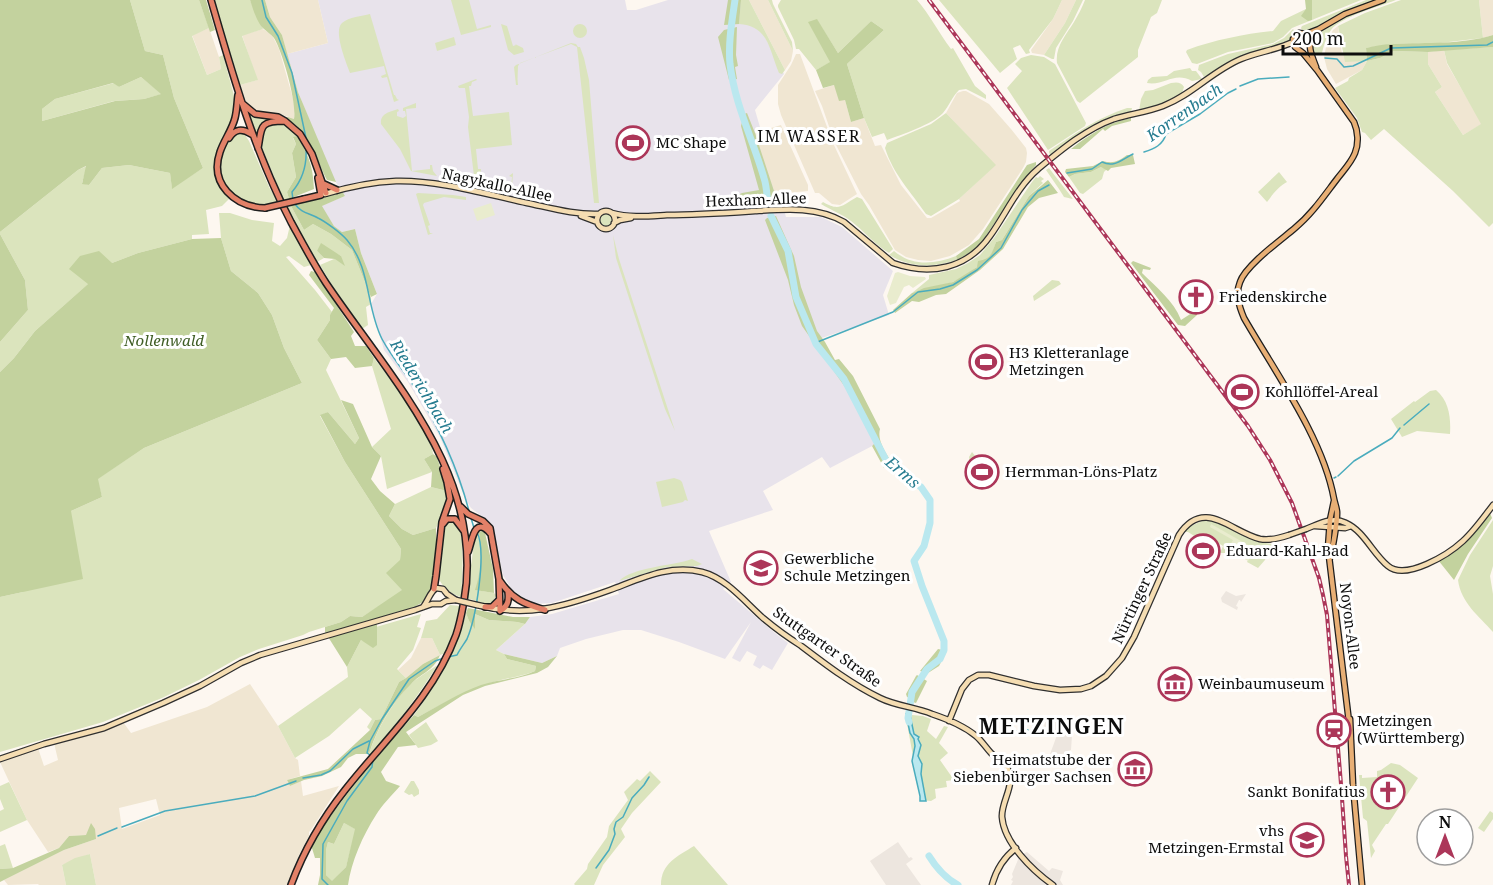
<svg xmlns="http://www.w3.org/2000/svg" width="1493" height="885" viewBox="0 0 1493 885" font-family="'Noto Serif',serif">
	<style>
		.industrial { fill: #e8e3eb }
		.farmland { fill: #f0e6d2; fill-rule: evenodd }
		.green { fill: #dbe4bd }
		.forest { fill: #c3d29e; fill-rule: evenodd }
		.pitch { fill: #e9ecce }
		.plaza { fill: #ede6df }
		.water { fill: #bae8ef; stroke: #4aacbd; stroke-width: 1.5 }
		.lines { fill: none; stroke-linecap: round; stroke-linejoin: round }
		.stream { stroke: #4aacbd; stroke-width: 1.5 }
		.river { stroke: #bae8ef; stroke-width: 7 }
		.secondary-casing { stroke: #2f2f2f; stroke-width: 7 }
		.primary-casing { stroke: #1e1e1e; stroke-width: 7 }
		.highway-casing { stroke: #1e1e1e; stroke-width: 8 }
		.secondary { stroke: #f5ddb2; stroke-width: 4.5 }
		.primary { stroke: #e8af75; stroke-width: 4.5 }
		.highway { stroke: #e38168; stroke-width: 5 }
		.rail-casing { stroke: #ac3659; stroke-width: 4 }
		.rail { stroke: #fff; stroke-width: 1.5; stroke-dasharray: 4.5; stroke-linecap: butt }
		.secondary-bridge-casing { stroke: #2f2f2f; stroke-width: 7; stroke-linecap: butt }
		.highway-bridge-casing { stroke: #1e1e1e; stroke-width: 8; stroke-linecap: butt }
		.secondary-bridge { stroke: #f5ddb2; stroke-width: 4.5 }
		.highway-bridge { stroke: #e38168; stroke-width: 5 }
		.labels { text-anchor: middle; stroke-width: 6; stroke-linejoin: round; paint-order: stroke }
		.poi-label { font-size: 15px; fill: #0d0d0d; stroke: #fff; text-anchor: start }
		.street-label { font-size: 15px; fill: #0d0d0d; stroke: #fff }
		.park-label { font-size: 15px; font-style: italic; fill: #3f5d25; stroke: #fff }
		.water-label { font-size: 16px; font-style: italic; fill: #267c90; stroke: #fff }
		.neighbourhood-label { font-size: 16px; letter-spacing: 1.5px; fill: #0d0d0d; stroke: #fff }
		.district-label { font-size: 21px; font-weight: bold; letter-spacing: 1.5px; fill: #0d0d0d; stroke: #fff }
	</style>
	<rect width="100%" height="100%" fill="#fdf7f0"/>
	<path class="industrial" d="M 318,0 L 625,0 L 627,10 L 636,10 L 668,0 L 746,0 L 784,74 L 755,110 L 786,217 L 821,217 L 842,227 L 893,271 L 883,295 L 889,315 L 813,341 L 845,386 L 876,444 L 830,468 L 822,457 L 763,491 L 773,510 L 709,531 L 731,582 L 723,589 L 775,633 L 788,643 L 772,670 L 763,665 L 760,669 L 753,665 L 757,656 L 747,651 L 740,662 L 732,658 L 751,622 L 725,659 L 679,642 L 641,630 L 623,630 L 586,639 L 560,648 L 557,656 L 542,663 L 504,654 L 496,650 L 525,624 L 530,617 L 552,614 L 619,594 L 615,582 L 552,603 L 533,604 L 512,590 L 503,575 L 492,524 L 471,508 L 465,498 L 440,437 L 408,382 L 384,350 L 371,304 L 377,294 L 361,253 L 355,229 L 342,232 L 334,226 L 321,206 L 345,196 L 333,178 L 298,92 L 287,54 L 328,43 Z"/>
	<path class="farmland" d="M 265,0 L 318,0 L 328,43 L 287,54 L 282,35 L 270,17 Z
		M 749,0 L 768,0 L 793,51 L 791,61 L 785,70 Z
		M 1062,0 L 1076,0 L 1065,23 L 1044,55 L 1032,53 L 1031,50 L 1053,19 Z
		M 1479,0 L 1493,0 L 1493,35 L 1483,38 Z
		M 1338,26 L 1342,54 L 1367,61 L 1362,70 L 1336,84 L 1327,69 L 1324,57 L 1327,42 L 1333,30 Z
		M 209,28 L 219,57 L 221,69 L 207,75 L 192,35 Z
		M 263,29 L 272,35 L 279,49 L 292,95 L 295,109 L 294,119 L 280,114 L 261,112 L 251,108 L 246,101 L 240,85 L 257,80 L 242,35 Z
		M 1444,50 L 1447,64 L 1482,124 L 1463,135 L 1435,92 L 1442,87 L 1428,64 L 1428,52 Z
		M 796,54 L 800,54 L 833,143 L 857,194 L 840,205 L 832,204 L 819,193 L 815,193 L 781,115 L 778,104 L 778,85 L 791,65 Z
		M 834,85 L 845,100 L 851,122 L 864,118 L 875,146 L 881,145 L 901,185 L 927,218 L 931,218 L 960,201 L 959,199 L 995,165 L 946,113 L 957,93 L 963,91 L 966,91 L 989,104 L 1011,129 L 1026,148 L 1027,153 L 1026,162 L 1023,168 L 983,229 L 969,245 L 950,256 L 931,261 L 918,260 L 906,257 L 895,250 L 869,205 L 861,194 L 834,141 L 822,106 L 815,91 Z
		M 781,125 L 808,185 L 808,191 L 775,194 L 755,133 Z
		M 421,638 L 432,638 L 440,655 L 423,664 L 406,678 L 398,670 L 411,658 Z
		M 250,684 L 278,726 L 295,758 L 298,760 L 300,776 L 287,780 L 290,786 L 301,781 L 303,796 L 339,786 L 311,830 L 309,832 L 309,836 L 299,855 L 288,885 L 96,885 L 90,854 L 62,865 L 66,885 L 39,885 L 38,884 L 8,885 L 4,880 L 64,850 L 96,839 L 86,835 L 69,836 L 59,848 L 48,852 L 27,820 L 0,762 L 38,748 L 44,766 L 58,760 L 54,743 L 123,722 L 131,733 L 207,707 ZM 156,799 L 160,815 L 122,829 L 119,808 Z"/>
	<path class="green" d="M 130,0 L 199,0 L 209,28 L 192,36 L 207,75 L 221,69 L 219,57 L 223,55 L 236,103 L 231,125 L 223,138 L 218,153 L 223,190 L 230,198 L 222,206 L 206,210 L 209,234 L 192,235 L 192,239 L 138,253 L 112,263 L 35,331 L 14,358 L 0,372 L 0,342 L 28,310 L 25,280 L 0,234 L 0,232 L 78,170 L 87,166 L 82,183 L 89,185 L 102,168 L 129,165 L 170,173 L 172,188 L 203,168 L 174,98 L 163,55 L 145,51 Z
		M 213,0 L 250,0 L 263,29 L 242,36 L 258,80 L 240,85 C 232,56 222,29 213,0 Z
		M 451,0 L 469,0 L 477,29 L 491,25 L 491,27 L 461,35 Z
		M 741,0 L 749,0 L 785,70 L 782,74 L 779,73 C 769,50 769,26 739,24 Z
		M 768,0 L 772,0 L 773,4 L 792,42 L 793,51 Z
		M 781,0 L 917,0 C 930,15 939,33 951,49 L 953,48 L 975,86 L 986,95 L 986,99 L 966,89 L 959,90 C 952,97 949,106 943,113 C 933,124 901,135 887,140 L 884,133 L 872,137 L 864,118 L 847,64 L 884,30 L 871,21 L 838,53 L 817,20 L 809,23 L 831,62 L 816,70 L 799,49 L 796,49 L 794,40 L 778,7 L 778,5 Z
		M 939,0 L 1062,0 L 1053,19 L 1029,50 L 1030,53 L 1026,54 L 1020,45 L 1013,48 L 1017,59 L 1000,73 Z
		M 1076,0 L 1083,0 L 1073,21 L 1056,48 L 1054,59 L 1052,59 L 1044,55 L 1065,23 Z
		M 1085,0 L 1162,0 L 1157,13 L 1151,17 L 1138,50 L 1138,57 L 1080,103 L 1077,101 L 1057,63 C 1055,47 1066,35 1074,22 C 1078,15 1082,8 1085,0 Z
		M 1312,0 L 1361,0 L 1292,28 L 1283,37 L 1273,43 L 1228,52 L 1197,64 L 1192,63 L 1186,52 L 1187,50 C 1215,40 1244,34 1273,31 L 1281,21 L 1306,9 L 1312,20 Z
		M 1366,0 L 1377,0 L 1344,12 L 1310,31 L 1302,30 L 1301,28 L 1302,26 Z
		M 1388,0 L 1396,0 C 1381,6 1340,17 1331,30 C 1326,37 1324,45 1322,53 L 1313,55 L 1312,47 L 1315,37 L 1322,31 L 1348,15 Z
		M 1401,0 L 1479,0 L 1483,38 L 1440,43 L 1392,44 L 1366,48 L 1367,61 L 1380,58 L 1394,51 L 1428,52 L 1428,64 L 1442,87 L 1435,92 L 1463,135 L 1481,124 L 1447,63 L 1444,50 L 1493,47 L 1493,223 L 1489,227 L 1453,191 L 1384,129 L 1371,140 L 1365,133 L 1362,132 L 1357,118 L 1335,88 L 1348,81 L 1349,78 L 1362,70 L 1367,61 L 1345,62 L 1338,26 L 1365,13 Z
		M 370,14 L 394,95 L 395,95 L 397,99 L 399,100 L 394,102 L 387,77 L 382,78 L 381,76 L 386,74 L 384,66 L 350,73 C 346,62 333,31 342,23 C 349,17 362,16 370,14 Z
		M 501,24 L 507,26 L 513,46 L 516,45 L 515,44 L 523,48 L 524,52 L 514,55 L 508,50 Z
		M573 31a7 7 0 1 1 14 0a7 7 0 1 1-14 0Z
		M 1293,29 L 1295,32 L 1289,41 L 1284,44 L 1239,57 L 1204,77 L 1201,72 L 1198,70 L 1199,65 L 1228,54 L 1273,44 L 1284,38 Z
		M 454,37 L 456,45 L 437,51 L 435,43 Z
		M 571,43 L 576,44 L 578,47 L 580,47 L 584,58 L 589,80 L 599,203 L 594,203 L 577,47 L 571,44 L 520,63 L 518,66 C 518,72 517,78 518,85 L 516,85 L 514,67 L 516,65 Z
		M 1031,55 L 1044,57 L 1055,64 L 1086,123 L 1085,126 L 1048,150 L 1007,88 L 1022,71 L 1015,64 L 1021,58 Z
		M 1190,68 L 1192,71 L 1196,71 L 1202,79 L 1192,81 C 1174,71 1165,86 1147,83 L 1148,80 L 1152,77 L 1167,76 L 1174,71 Z
		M 141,77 L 162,94 L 144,99 L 114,101 L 42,121 L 42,109 L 55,99 L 114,83 L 119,87 Z
		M 476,79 L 477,80 L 472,82 L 471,86 L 469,86 L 473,116 L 509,112 L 512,145 L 476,149 L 478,169 L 481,169 L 480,180 L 482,181 L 481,184 L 489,185 L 490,183 L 491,183 L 491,186 L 498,188 L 500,185 L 500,188 L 507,190 L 508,187 L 511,187 L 512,177 L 509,176 L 513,173 L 512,187 L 510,191 L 508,192 L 469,182 L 471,181 L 474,176 L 468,127 L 469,117 L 465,88 L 459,88 L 458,86 Z
		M 1171,83 C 1177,82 1181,82 1184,87 L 1182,93 L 1163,103 L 1139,111 L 1141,99 L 1145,91 L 1153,90 Z
		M 416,103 L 416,108 L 406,109 L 412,171 L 430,169 L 430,165 L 432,165 L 433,171 L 437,176 L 411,171 L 400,149 L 381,124 C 380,113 390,112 398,109 L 399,111 L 397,112 L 397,116 L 403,118 L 406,116 L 405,111 L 403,111 L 403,108 Z
		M 1127,108 L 1132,108 L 1131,112 L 1103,121 L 1051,155 L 1049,153 L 1049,151 C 1074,134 1099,117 1127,108 Z
		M 247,111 L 260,117 L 273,118 L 270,120 L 257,139 Z
		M 946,113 L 996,165 L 959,199 L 931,216 L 926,214 C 911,192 893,174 885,148 L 887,143 L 931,124 Z
		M 278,122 C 286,125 294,128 297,136 L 293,138 L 296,144 L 292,153 L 296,177 L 287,192 L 289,199 L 284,201 L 261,145 L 261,132 L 267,125 Z
		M 239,132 L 243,132 L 249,141 L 270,189 L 279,202 C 269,204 259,207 250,204 C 217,195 210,150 239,132 Z
		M 1101,167 L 1106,168 L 1106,170 L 1104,172 L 1102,179 L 1083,194 L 1080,193 L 1069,177 L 1075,174 L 1091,172 Z
		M 1049,168 L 1052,172 L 1073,199 L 1064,197 L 1059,189 L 1046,170 Z
		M 1279,172 L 1287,182 C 1280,185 1272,195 1267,202 L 1258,192 Z
		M 1040,176 L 1044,179 L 1041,181 L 1043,183 L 1029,196 L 1002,240 L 996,242 C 995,245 994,248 993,251 C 989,260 960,280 950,283 C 936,287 927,286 913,294 L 912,293 L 929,279 L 929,275 L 956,269 L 968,263 L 980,255 L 994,238 L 1032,182 L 1036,177 L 1038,178 Z
		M 418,193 L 453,195 L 466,197 L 466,200 L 444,197 L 424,203 L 423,205 L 430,225 L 428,226 L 430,233 L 433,233 L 428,235 L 416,194 Z
		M 857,197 L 862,199 L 893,249 L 889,253 C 875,245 864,231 851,221 C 842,214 831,210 821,204 L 823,202 C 840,212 842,205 857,197 Z
		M 291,206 L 304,230 L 313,224 L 331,234 L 352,250 L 371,297 L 371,304 L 366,307 L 368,325 L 362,329 L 344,305 L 320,265 L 341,256 L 333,252 L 317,251 L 324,258 L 317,262 L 287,208 Z
		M 219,213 L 230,213 L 252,220 L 274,223 L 272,241 L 280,246 L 287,238 L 290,225 L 311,265 L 304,267 L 289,256 L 286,257 L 315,290 L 332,312 L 330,316 L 330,320 L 317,340 L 331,359 L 326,370 L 359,438 L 355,444 L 328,412 L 320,416 L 345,462 L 401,549 L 400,560 L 403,591 L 362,617 L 350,616 L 341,622 L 309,632 L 303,635 L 259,649 L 240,657 L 199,680 L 162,698 L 103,722 L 0,752 L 0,597 L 23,592 L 71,511 L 102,497 L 97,479 L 144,448 L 302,383 L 284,348 L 272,315 L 258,293 L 231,271 L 221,238 Z
		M599 220a7 7 0 1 1 14 0a7 7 0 1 1-14 0Z
		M 613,235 L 619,259 L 675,431 L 665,409 L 629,298 L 616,258 Z
		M 894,251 C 913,267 935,264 956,256 L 957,260 C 932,268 912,268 889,255 Z
		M 1052,280 L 1059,281 L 1061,284 L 1034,301 L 1033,296 Z
		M 374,358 C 387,375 434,435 433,454 L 424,459 L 432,472 L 387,489 L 381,456 L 372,447 L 391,429 L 372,366 Z
		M 1436,390 C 1449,401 1451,417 1450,434 L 1417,431 L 1402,437 L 1391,419 L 1414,401 L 1415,402 L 1430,391 Z
		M 972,452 L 989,473 L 977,483 L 972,477 L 969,457 Z
		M 674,478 L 680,480 L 682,482 L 688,501 L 685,500 L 683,502 L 662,507 L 656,482 Z
		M 431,487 L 447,491 L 447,505 L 436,528 L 413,535 L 402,529 L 389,516 L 395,504 Z
		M 450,520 C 454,521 456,521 458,525 C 465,537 462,583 461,597 C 451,594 442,587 438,577 L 443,529 L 446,523 Z
		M 1204,520 C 1230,520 1248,544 1275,544 L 1270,548 L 1265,560 L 1258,568 L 1247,562 L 1248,560 L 1233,552 L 1232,553 L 1220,553 L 1223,546 L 1209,537 L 1204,546 L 1197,542 L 1199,539 L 1188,532 L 1185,532 L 1189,527 Z
		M 1493,520 L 1493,566 L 1490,576 L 1493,594 L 1493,632 C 1479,616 1461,603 1458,580 L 1470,555 Z
		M 479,532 C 481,553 482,569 476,590 L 494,593 L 496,595 L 493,602 L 485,604 L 467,598 L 475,534 Z
		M 692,559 L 702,564 L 697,566 L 667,567 L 619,581 C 633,567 672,566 692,559 Z
		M 450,605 L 460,606 L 454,629 L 445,653 L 440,655 L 432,638 L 421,638 L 426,621 L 437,619 Z
		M 466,613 L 469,621 L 475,628 L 475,614 L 489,620 L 517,622 L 525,624 L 496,650 L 504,654 L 507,659 L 536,666 L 535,671 C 521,677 505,678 490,683 C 465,692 441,704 418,717 L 414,715 C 437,684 457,651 466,613 Z
		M 421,614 L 417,627 L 421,628 L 413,650 L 397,669 L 406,678 L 399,682 L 381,719 L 375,720 L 370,730 L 367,727 L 372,719 L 360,708 L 329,736 L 295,758 L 278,726 L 348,677 L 347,667 L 361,640 L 377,645 L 376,627 Z
		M 436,666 L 437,666 C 417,698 395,726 370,755 L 369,754 C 377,729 391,705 409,685 C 417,678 427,672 436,666 Z
		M 912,715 L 923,716 L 931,719 L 927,731 L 936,739 L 944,726 L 948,727 L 939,743 L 948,753 L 940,760 L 954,780 L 946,781 L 947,787 L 935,789 L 936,798 L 931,801 L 921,800 L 906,718 Z
		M 426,722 L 438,741 L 431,745 L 418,748 L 409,735 Z
		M 1391,763 L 1400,765 L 1418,778 L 1388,824 L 1386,824 L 1372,845 L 1375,851 L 1371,858 L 1367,821 L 1363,818 L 1359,775 L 1362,775 L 1362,778 L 1377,777 L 1377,771 L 1381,770 Z
		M 650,771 L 661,782 L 632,813 L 621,829 L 625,837 L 603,865 L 594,885 L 575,885 L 574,884 L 587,869 L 588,864 L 607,837 L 609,826 L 628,800 L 624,792 L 637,779 L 640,781 Z
		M 411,781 L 414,781 L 419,790 L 419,794 L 414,797 L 412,794 L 409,795 L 404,792 Z
		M 9,782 L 27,820 L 0,832 L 0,811 L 4,809 L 0,799 L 0,786 Z
		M 1490,811 L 1493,813 L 1493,819 L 1484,832 L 1478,828 Z
		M 344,823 L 356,829 L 346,867 L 332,882 L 326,875 L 326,850 L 328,842 L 334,844 Z
		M 5,844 L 13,868 L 0,869 L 0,846 Z
		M 694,846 L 728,885 L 661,885 C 661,863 678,856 694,846 Z
		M 90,854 L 96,885 L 66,885 L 62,865 L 75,858 Z"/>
	<path class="forest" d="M 0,0 L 130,0 L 145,51 L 163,55 L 174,98 L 203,168 L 172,189 L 170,173 L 129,165 L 102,168 L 89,185 L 82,184 L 86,166 L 78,170 L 0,232 ZM 141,77 L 161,94 L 144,99 L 115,101 L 42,121 L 42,109 L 55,99 L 113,83 L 119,87 Z
		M 199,0 L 206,0 L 215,30 L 210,32 Z
		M 250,0 L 265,0 L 270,17 L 282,35 L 298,92 L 336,182 L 327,180 C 315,157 310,130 285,118 L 288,117 L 294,119 C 297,103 283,53 274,38 C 271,34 267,32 264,29 C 257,23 253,9 250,0 Z
		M 728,0 L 741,0 L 739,24 L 724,25 Z
		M 1305,0 L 1312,0 L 1312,20 L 1308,21 L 1301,16 L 1306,9 Z
		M 817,19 L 838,53 L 871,21 L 884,30 L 847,64 L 864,118 L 851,122 L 845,100 L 839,101 L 834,85 L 823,88 L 816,70 L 830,62 L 808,22 Z
		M 737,27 L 736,55 L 738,66 L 735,67 L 737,79 L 729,80 L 718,37 L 724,30 Z
		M 1493,35 L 1493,47 L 1428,52 L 1394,51 L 1380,58 L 1367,61 L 1366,48 C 1375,46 1384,44 1394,44 C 1427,42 1461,45 1493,35 Z
		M 747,113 L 755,133 L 775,194 L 777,204 L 732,207 L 729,199 L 742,193 L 759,190 L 741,126 L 744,114 Z
		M 1131,118 L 1131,121 L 1112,126 L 1105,131 L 1103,129 L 1080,149 L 1071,149 C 1090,134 1107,123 1131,118 Z
		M 297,136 C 309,156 313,166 314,189 L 289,199 L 287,192 L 296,177 L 292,153 L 296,144 L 293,137 Z
		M 1127,155 L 1133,155 L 1135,164 L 1111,168 L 1108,171 L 1101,167 L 1091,172 L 1075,174 L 1069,177 L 1065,172 L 1066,169 L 1093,166 L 1103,161 C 1113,164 1119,161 1127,155 Z
		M 1036,162 L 1036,165 L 1023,181 L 981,243 L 974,250 L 957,260 L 956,256 L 979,239 L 1027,165 Z
		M 1048,180 L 1058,193 L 1039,198 L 1028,207 L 1003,249 L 980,270 L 946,294 L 936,295 L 919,302 L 912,301 L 895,313 L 893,310 L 912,293 L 913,293 L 924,288 L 953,282 L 977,267 L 978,261 C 991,259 992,253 996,242 L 1002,240 L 1029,196 Z
		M 342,191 L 345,196 L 322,206 L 334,226 L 342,232 L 355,229 L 361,253 L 377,294 L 371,297 L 352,250 L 331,234 L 313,224 L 304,230 L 291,206 Z
		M 776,216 L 794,256 L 801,287 L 817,331 L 825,342 L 835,360 L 839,359 L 853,376 L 880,429 C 877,440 885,451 890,460 L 884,468 L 872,446 L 875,443 L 845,387 L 802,326 L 794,305 L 788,280 L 765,220 L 767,218 Z
		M 0,234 L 25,280 L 28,310 L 0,342 Z
		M 221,238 L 231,271 L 258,293 L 272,315 L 284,348 L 302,383 L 144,448 L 98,479 L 102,497 L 71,511 L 83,579 L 0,597 L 0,372 L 14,358 L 35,331 L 88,284 L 69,269 L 80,256 L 99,251 L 112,263 L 138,253 L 192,239 Z
		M 321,243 L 341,256 L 345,266 L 335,259 L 324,258 L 317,251 Z
		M 1133,261 L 1151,268 L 1150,270 L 1143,269 L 1142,273 C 1156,287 1174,301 1181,320 L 1195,311 L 1197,312 L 1197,315 L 1185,326 L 1178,325 L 1131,263 Z
		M 311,271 L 315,272 L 354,332 L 351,336 L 355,346 L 366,346 L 374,358 L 372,366 L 355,368 L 346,357 L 331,359 L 317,340 L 330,320 L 330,315 L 334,308 L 309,275 Z
		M 341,400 L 353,404 L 372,447 L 381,456 L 371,479 L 380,491 L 395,504 L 389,516 L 402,529 L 413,535 L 436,528 C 436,545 437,584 428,597 C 421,608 389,615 377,620 L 377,645 L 373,648 L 361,640 L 347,667 L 325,632 L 325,627 L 341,622 L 350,616 L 362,617 L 402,590 L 386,573 L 400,560 L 401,549 L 345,462 L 320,415 L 328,412 L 355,444 L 359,438 Z
		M 433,454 L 437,457 L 447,491 L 431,487 L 432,472 L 424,459 Z
		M 1490,513 L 1492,518 L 1468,554 L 1454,580 L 1438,560 C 1461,547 1473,532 1490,513 Z
		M 482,531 L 485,533 L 493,569 L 494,593 L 475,590 C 482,569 481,553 479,532 Z
		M 468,608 L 513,617 L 530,617 L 525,624 L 517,622 L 489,620 L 475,614 L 475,629 L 469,621 L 466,613 Z
		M 938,649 L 947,651 L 939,666 L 928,673 L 920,671 Z
		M 504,654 L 542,663 L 557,656 L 548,667 L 537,673 L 485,686 L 463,695 L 406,732 L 416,745 L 398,747 L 381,772 L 386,781 L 400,786 C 392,795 382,805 376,815 C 363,835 351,862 348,885 L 318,885 L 320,875 L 320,858 L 315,858 L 311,845 C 341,798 377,757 414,715 L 418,717 C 438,706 459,693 481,685 C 499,679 518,679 535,671 L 536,666 L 507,659 ZM 344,823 L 355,829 L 346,867 L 332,881 L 326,875 L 326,850 L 328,842 L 334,844 Z
		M 440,655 C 433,672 422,672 410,685 C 391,704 377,728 369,754 L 356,754 L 348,758 L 341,767 L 322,776 L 304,780 L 290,786 L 287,780 L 328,769 L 370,730 L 375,720 L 381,719 L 399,682 L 406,678 L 423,664 Z
		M 917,675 L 927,681 L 916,703 L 913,702 L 913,699 L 907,697 L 906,694 L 916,676 Z
		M 91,823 L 95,829 L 96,839 L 64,850 L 0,882 L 0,869 L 13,868 L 59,848 L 69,836 L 86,835 Z"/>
	<path class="pitch" d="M 491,203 L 495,215 L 477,221 L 473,209 Z
		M 898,272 L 910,276 L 925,277 L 926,279 L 913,288 L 909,285 L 904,287 L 896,303 L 890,305 L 887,296 L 895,273 Z
		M 1211,524 L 1255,549 L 1248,561 L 1228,549 L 1233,540 L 1210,527 Z"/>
	<path class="plaza" d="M 1226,591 L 1236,596 L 1246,594 L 1241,602 L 1240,600 L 1239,600 L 1236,606 L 1238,607 L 1237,610 L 1222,602 L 1221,598 Z
		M 1046,720 L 1059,723 L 1058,723 L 1057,729 L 1059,730 L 1059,733 L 1072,735 L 1071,750 L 1067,751 L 1066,760 L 1051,759 L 1049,757 L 1057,735 L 1053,732 L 1043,730 Z
		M 898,842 L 909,858 L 911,857 L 913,859 L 906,864 L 921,885 L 886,885 L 870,861 Z
		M 1027,852 L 1049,871 L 1052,868 L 1063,871 L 1060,880 L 1063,885 L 1011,885 L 1013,881 L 1011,880 L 1013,877 L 1012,874 L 1020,855 Z"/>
	<path class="water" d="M 906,714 L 910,715 L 914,734 L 919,737 L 918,739 L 921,745 L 918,756 L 922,764 L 921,774 L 926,801 L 920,801 L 920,796 L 912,761 L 915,746 L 914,739 L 910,733 Z"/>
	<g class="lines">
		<path class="stream" d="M 262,0 L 266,17 L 278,36 L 292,73 L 306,138
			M 1325,58 L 1337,59 L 1344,67 L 1353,66 L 1391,48 L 1487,45 L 1493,42
			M 1240,86 L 1258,79 L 1289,77
			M 1144,152 C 1154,149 1163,145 1166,134 L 1200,114 L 1228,93 L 1236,89
			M 1067,173 L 1092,169 L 1102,162 C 1115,168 1122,159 1133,154
			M 293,200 L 292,192 C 303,179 307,166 306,149
			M 295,204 C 301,213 309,213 318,218 C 326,222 341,233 347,240 C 371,268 366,308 382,339 C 391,356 403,370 413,385 C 438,425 457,465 469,511
			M 815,343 L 893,312 L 918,292 L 940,289 L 953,285 L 977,270 L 1001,248 L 1022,210 L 1038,191 L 1049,185
			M 1404,425 L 1429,404
			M 1338,476 L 1354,461 L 1392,438 L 1400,428
			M 1334,478 L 1336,477
			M 471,518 L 474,528
			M 448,657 L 457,655 C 460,649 464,644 467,639 C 476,618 487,552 477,532
			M 1032,729 L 1035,721
			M 1031,730 L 1051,733
			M 1023,731 L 1028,730
			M 1005,733 L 1021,731
			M 986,734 L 994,734
			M 996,734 L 1002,734
			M 370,755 L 367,753 L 370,741 L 382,719 L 409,679 L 435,661 L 444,658
			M 303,778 L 321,775 L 330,771 L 353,749 L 369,741
			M 122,827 L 165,811 L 255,796 L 296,781
			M 98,836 L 117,828
			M 596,868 L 609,850 L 615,834 L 614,829 L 616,822 L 623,817 L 632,798 L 644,785 L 649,777
			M 328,885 L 322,879 L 323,844 L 347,801 L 372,767 L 373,759"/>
		<path class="river" d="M 735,0 C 732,21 728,43 730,64 C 735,106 753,139 764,178 C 767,187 767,197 768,206
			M 771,216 L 788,251 L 796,297 L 816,344 L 844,379 L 887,462 L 901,474 L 921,487 L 930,500 L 930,523 L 924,546 L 914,561 L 922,586 L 944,641 L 944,650 L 940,659 L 927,669 L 912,692 L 908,718 L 909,722
			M 929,856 C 937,869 945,878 958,885"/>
		<g class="secondary-casing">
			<path id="secondary" d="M 325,194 C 348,187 372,182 396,181 C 440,180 485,194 527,203 C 551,208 575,215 599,214
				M597 220a9 9 0 1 1 18 0a9 9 0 1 1-18 0Z
				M 612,213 C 630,218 649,216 667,215 C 696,215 725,213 755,211 C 785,209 817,206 844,222 L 893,263 C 930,276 967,269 990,236 C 1006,214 1017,187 1038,169 C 1061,150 1086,129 1114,119 C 1130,114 1147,112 1163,106 C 1192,95 1212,71 1241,59 C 1258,52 1276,50 1293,42
				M 581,216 L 597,222
				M 614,223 L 620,220 L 631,218
				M 1315,526 L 1345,528 L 1351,526
				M 1306,529 C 1319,524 1332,516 1346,523 C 1364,531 1373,554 1388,566 C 1406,581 1449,554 1463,541 C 1474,531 1484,517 1493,505
				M 477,605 C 526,618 563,607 610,590 C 640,579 669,564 702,572 C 726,578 745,602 763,618 C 775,628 787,637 800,645 C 825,664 851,684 880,698 C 896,706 915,707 932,714 C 947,719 964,726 976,736 C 982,741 986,748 991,753 C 996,758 1001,761 1005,765 C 1019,781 1001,800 1002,817 C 1004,843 1033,871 1053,885
				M 423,607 C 428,601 430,592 436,588 L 443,589 L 447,594 L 456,600
				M 949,721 L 962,689 L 969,680 L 978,675 L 989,675 L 1034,686 L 1060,690 L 1081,689 L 1091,686 L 1106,676 L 1122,658 L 1134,637 L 1179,535 C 1204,497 1231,532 1260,539 C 1270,541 1280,538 1289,535
				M 0,759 L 44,744 L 104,728 L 163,703 L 200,686 L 241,663 L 260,655 L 415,610 L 432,604 L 441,604 L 446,601 L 456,600
				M 992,885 C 996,870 1003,858 1016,848"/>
		</g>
		<g class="primary-casing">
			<path id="primary" d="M 1316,67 C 1309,48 1306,46 1319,29
				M 1334,501 L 1330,520 L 1328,548 L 1349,722
				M 1330,558 C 1333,547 1337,524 1337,513 C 1337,508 1335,504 1334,499 C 1323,438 1275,372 1244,318 C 1239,306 1235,294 1240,282 C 1246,265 1281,240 1295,228 C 1312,214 1324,196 1337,179 C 1343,171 1351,163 1355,153 C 1359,143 1358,131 1354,122 L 1317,70 L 1303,53 L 1295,47 L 1293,39 L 1299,33 L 1306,34 L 1319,29 L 1345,14 L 1383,0
				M 1350,719 L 1353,785 L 1362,885"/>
		</g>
		<g class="highway-casing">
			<path id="highway" d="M 211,0 C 233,76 254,151 291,222 C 302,242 313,263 326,283 C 390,378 486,476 464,601 C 462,612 460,624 456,635 C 433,697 385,739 345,790 C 322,819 304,850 291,885
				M 238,95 C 237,102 237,110 235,118 C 232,130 224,140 220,152 C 209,184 235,207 265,208
				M 243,104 L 255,114 L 278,117 L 285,121 L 300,134 L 312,154 L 326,193
				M 229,138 C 235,129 242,128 251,134
				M 258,148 C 262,128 258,121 284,121
				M 324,184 L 337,190
				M 304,199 L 321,195 L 318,178
				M 461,507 L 468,514 L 483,521 L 490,528 L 499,579 L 500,611
				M 443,524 L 447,519 L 455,519 L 464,531
				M 468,552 C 472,542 474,515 490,533
				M 500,581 C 512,599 524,604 545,610
				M 434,589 L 436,576 L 442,522 L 450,499 L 447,482 L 443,469
				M 485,607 L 492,607 L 499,600
				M 500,611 C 508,606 509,601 508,592"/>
		</g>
		<use href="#secondary" class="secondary"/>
		<use href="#primary" class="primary"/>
		<use href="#highway" class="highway"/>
		<g class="rail-casing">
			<path id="rail" d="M 929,0 L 1248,426 L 1270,460 L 1292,503 L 1319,578 L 1323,595 L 1327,615 L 1341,784 L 1346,856 L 1349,885"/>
		</g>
		<use href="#rail" class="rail"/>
		<g class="secondary-bridge-casing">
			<path id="secondary-bridge" d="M 1289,535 L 1306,529
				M 456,600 L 477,605"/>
		</g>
		<g class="highway-bridge-casing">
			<path id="highway-bridge" d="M 265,208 L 304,199"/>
		</g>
		<use href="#secondary-bridge" class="secondary-bridge"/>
		<use href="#highway-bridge" class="highway-bridge"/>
	</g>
	<defs>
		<g id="stadium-ring" transform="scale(1.725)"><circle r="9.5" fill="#fff" stroke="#ac3659" stroke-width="1.5"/><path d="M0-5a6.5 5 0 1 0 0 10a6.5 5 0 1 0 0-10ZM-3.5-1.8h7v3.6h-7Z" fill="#ac3659"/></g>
		<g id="church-ring" transform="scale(1.725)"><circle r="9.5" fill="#fff" stroke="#ac3659" stroke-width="1.5"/><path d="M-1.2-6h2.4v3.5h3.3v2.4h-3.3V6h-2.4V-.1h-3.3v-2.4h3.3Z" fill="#ac3659"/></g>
		<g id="university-ring" transform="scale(1.725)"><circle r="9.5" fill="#fff" stroke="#ac3659" stroke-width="1.5"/><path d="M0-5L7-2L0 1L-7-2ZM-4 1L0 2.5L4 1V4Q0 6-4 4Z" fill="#ac3659"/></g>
		<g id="museum-ring" transform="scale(1.725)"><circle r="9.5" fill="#fff" stroke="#ac3659" stroke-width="1.5"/><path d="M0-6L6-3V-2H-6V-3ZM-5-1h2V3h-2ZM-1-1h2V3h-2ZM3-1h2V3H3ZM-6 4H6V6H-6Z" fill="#ac3659"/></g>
		<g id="station-ring" transform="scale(1.725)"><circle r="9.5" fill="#fff" stroke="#ac3659" stroke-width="1.5"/><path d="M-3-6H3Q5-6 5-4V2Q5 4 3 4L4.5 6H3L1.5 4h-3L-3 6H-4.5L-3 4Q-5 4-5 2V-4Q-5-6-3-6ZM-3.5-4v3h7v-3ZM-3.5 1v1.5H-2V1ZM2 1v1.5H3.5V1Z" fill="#ac3659"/></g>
	</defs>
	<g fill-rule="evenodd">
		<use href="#stadium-ring" x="633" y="143"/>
		<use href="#church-ring" x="1196" y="297"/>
		<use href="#stadium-ring" x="986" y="362"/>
		<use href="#stadium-ring" x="1242" y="392"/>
		<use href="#stadium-ring" x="982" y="472"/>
		<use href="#stadium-ring" x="1203" y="551"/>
		<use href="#university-ring" x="761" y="568"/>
		<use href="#museum-ring" x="1175" y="684"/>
		<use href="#station-ring" x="1334" y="730"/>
		<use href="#museum-ring" x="1135" y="769"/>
		<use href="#church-ring" x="1388" y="792"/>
		<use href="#university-ring" x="1307" y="840"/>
	</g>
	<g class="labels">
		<g class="poi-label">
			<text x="656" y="148">MC Shape</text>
			<text x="1219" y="302">Friedenskirche</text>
			<text x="1009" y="358">H3 Kletteranlage<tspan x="1009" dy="17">Metzingen</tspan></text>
			<text x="1265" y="397">Kohllöffel-Areal</text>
			<text x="1005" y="477">Hermman-Löns-Platz</text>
			<text x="1226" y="556">Eduard-Kahl-Bad</text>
			<text x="784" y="564">Gewerbliche<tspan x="784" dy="17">Schule Metzingen</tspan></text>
			<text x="1198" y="689">Weinbaumuseum</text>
			<text x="1357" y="726">Metzingen<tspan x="1357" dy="17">(Württemberg)</tspan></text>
			<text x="1112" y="765" text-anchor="end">Heimatstube der<tspan x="1112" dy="17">Siebenbürger Sachsen</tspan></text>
			<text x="1365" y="797" text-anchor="end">Sankt Bonifatius</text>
			<text x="1284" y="836" text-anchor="end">vhs<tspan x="1284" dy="17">Metzingen-Ermstal</tspan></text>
		</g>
		<g class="street-label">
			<text transform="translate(497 185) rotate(12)" y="5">Nagykallo-Allee</text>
			<text transform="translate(756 200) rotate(-2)" y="5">Hexham-Allee</text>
			<text transform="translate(1142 588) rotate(-65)" y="5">Nürtinger Straße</text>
			<text transform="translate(1350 626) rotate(83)" y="5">Noyon-Allee</text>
			<text transform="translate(827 647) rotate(35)" y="5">Stuttgarter Straße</text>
		</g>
		<g class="park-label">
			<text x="164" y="346">Nollenwald</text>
		</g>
		<g class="water-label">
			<text transform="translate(1184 112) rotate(-35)" y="6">Korrenbach</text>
			<text transform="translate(422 386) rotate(59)" y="6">Riederichbach</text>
			<text transform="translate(903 472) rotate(41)" y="6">Erms</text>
		</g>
		<g class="neighbourhood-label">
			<text x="809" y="142">IM WASSER</text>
		</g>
		<g class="district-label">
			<text x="1052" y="734">METZINGEN</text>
		</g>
	</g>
	<g transform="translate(1445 837)"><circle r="28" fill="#ffffff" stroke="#9e9e9e" stroke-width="1.5"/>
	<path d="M0-4.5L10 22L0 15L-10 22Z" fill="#ac3659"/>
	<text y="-9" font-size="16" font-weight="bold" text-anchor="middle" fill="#0d0d0d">N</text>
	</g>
	<path d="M1283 45v9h108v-9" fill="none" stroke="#0d0d0d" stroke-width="3"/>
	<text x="1292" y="45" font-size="18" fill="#0d0d0d" stroke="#ffffff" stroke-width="4.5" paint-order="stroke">200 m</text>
</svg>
